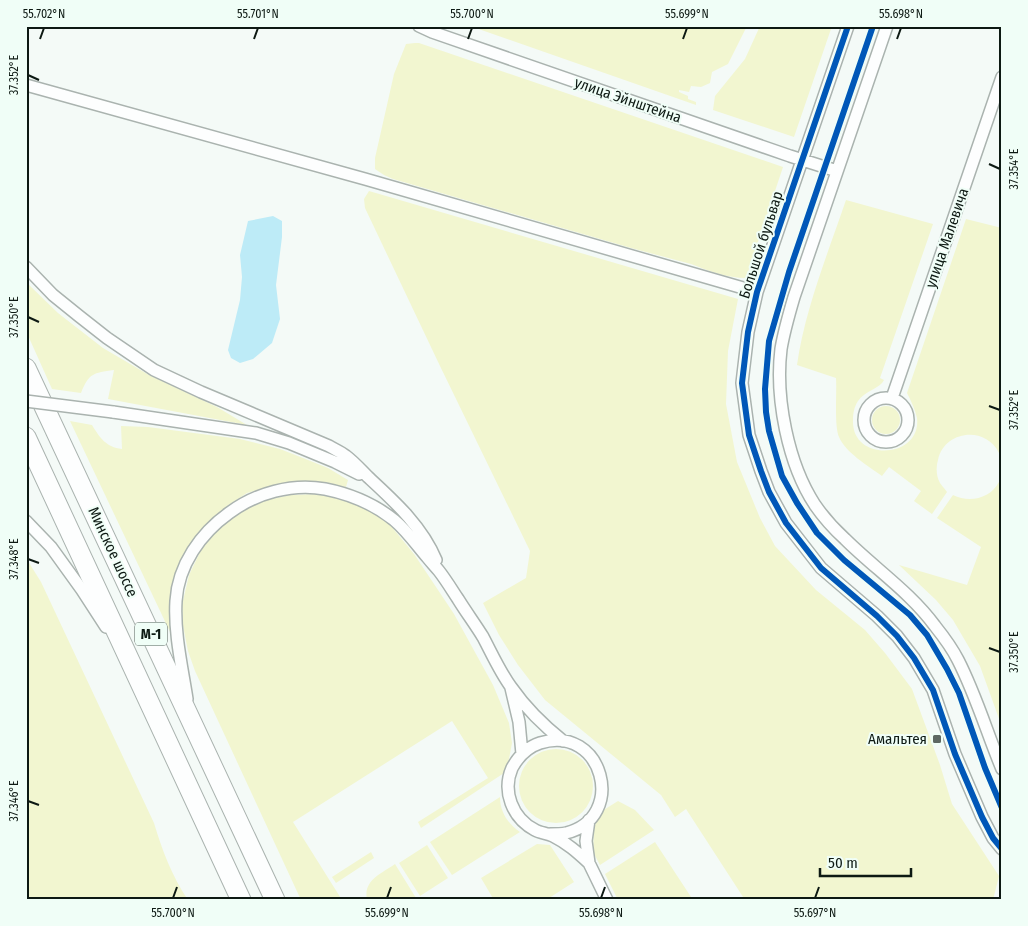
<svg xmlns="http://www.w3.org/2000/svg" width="1028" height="926" viewBox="0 0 1028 926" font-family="'Fira Sans Condensed',sans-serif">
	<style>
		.green { fill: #f2f6d0 }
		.water { fill: #bdebf7 }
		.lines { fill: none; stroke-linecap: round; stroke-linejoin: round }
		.minor-casing { stroke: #aab3af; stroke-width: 14 }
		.trunk-casing { stroke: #aab3af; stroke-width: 21 }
		.minor { stroke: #fdfefe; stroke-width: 11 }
		.trunk { stroke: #fdfefe; stroke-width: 19 }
		.minor-bridge-casing { stroke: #aab3af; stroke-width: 14; stroke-linecap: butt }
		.minor-bridge { stroke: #fdfefe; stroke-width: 11 }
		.cycleway-casing { stroke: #f0fef7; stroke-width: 9 }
		.cycleway { stroke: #0057b8; stroke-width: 6 }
		.ticks { fill: none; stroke: #0d1913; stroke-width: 2 }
		.poi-dot { fill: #5e6863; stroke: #f0fef7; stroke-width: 2 }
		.labels { text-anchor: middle; stroke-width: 4; stroke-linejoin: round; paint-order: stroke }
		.shield { fill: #f0fef7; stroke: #515e57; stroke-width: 1 }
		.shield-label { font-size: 14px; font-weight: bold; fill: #0d1913 }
		.street-label { font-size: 15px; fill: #0d1913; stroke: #f0fef7 }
		.poi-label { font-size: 15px; fill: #0d1913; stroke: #f0fef7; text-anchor: end }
		.neatline { fill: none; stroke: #0d1913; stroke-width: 2 }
		.ticks-label { font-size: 12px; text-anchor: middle; fill: #0d1913 }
	</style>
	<rect width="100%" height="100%" fill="#f4faf7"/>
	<path class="green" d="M 470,26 L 747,26 L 728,64 L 712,72 L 710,83 L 701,87 L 691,86 L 689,92 L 679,90 L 679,92 L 688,96 L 688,99 L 696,102 L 696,105 Z
		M 760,26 L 832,26 L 794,137 L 713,110 L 715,96 L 745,59 Z
		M 415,43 L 419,43 L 783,167 L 746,278 C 727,278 709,271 691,264 L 631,248 L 393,179 L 384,175 L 375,169 L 375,158 L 394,74 L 406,44 Z
		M 369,191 L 738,299 L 728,351 L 726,404 L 737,462 L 760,518 L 775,546 L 816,590 L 865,630 L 885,653 L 912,689 L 940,765 L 952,804 L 999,876 L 993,900 L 913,900 L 907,898 L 906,900 L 745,900 L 686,809 L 675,817 L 661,795 L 545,700 L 518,665 L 499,635 L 483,603 L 526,578 L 530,551 L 440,366 L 365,208 L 364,199 Z
		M 846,200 L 933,224 L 880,378 L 884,380 L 882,383 C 875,390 864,392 858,401 C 854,407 853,414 853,420 C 851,463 922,459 917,418 C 915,409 911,401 907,393 L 908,390 L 966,219 L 1002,228 L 1002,464 C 1001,460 1001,456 999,453 C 985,425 944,431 938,460 C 936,467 936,476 940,483 C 942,486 945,489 947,492 L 932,514 L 914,501 L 921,491 L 889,467 L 882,476 C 868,466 845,452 839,437 C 834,425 837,393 836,378 L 797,365 C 805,309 828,253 846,200 Z
		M 26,282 L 58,313 L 103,348 L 149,375 L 217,407 L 247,425 L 108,399 L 114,370 C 93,373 89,373 81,393 L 52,389 L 26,331 Z
		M872 420a14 14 0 1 1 28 0a14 14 0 1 1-28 0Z
		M 70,421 L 92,425 C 100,438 106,447 122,449 L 121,426 L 148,427 L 240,439 L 280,449 L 303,458 L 328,468 L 348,480 L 346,487 L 311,481 L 276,485 L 247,493 L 227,506 L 198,533 L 182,559 L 172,585 L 169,609 L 171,634 Z
		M 1002,470 L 1002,727 L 980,666 L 953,620 L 936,600 L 899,565 L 967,585 L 981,547 L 937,518 L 953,495 C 969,503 990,499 999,482 C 1000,479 1001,474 1002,470 Z
		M 317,494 L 342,500 L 369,509 L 391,526 L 414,554 L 454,614 L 493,685 L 509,723 L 512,743 L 509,759 L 504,773 L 421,828 L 418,822 L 488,778 L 452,721 L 293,822 L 342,900 L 301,900 L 195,671 L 188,651 L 183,626 L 182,605 L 189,575 L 201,550 L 217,530 L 239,513 L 263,501 L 290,495 Z
		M 26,558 L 41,582 L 154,823 C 162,850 172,876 188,900 L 26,900 Z
		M519 786a37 37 0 1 1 74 0a37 37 0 1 1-74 0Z
		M 500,797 C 500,812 508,824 520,832 L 452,875 L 430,842 Z
		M 618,801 L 635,810 L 654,830 L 600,865 L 593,852 L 594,827 L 602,811 Z
		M 655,842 L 693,900 L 618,900 L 605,874 Z
		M 537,844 L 550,845 L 574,882 L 546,900 L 494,900 L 481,878 Z
		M 427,845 L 448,878 L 420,896 L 399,863 Z
		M 371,852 L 374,858 L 336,883 L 332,877 Z
		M 395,864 L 416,898 L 413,900 L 367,900 C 363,880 381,874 395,864 Z"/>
	<path class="water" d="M 273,216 L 282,221 L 282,237 L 276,285 L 280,319 L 272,343 L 253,359 L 240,363 L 231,358 L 228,350 L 240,300 L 242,277 L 240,255 L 248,221 Z"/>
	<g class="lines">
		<g class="minor-casing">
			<path id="minor" d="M 419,26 L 432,32 L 790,156 L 837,171
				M 848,26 L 757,292 L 748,332 L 742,383 L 749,435 L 761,471 L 769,492 L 786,523 L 821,568 L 877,616 L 897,636 L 914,658 L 933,690 L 955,754 L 982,817 L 993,838 L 1002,849
				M 887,26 L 794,297 C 789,314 784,331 781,349 C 775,398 788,464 815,505 C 824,518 834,529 845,539 C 874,568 910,592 935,626 C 943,636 952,648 958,660 C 976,695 987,733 1002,769
				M 26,85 L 365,179 L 757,292
				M 26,267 L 53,295 L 79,316 L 107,338 L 154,370 L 201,392 L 329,446 C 334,449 341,452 346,456 C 354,462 361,470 368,477 C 394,501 422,526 436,560
				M864 420a22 22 0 1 1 44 0a22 22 0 1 1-44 0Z
				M 892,398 L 1002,77
				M 113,412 L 256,433 L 289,443 L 335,462 L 359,474
				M 26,521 L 51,547 L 82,590 L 106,627
				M 511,688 L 519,722 L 522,754
				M 187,699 C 182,667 174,633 176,601 C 178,565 201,533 229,513 C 256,493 292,483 325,489 C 350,494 374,504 394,520 C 407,531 416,544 427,557 C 431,562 435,566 439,571 C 446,580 452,590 458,599 C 466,612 475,624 483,637 C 492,654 500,672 511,687 C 525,707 544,726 563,741
				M 589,820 L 586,841 L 589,863 L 607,900
				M 550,834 C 555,834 561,834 566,833 C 628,818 603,723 540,743 C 528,747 518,757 512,768 C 502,791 512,818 535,830 C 540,833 547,833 553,836 C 567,843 577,852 589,863"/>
		</g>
		<g class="trunk-casing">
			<path id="trunk" d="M 26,368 L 275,900
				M 26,437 L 241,900"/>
		</g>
		<use href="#minor" class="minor"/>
		<use href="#trunk" class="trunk"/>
		<g class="minor-bridge-casing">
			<path id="minor-bridge" d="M 26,401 L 113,412"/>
		</g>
		<use href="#minor-bridge" class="minor-bridge"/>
		<g class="cycleway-casing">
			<path id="cycleway" d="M 848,26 L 757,292 L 748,332 L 742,383 L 749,435 L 761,471 L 769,492 L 786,523 L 821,568 L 877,616 L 897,636 L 914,658 L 933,690 L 955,754 L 982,817 L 993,838 L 1002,849
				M 873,26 L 789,272 L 769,341 L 765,389 L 766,412 L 769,431 L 782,476 L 797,503 L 817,533 L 844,560 L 910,615 L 927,635 L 947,669 L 959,693 L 985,768 L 1002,808"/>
		</g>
		<use href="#cycleway" class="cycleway"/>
	</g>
	<path class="ticks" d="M 40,39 L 44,28M 254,39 L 258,28M 468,39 L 472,28M 683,39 L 687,28M 897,39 L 901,28M 28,75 L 39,80M 989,164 L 1000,169M 28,317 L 39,322M 989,406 L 1000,410M 28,559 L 39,563M 989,648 L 1000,652M 28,801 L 39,805M 173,898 L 177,887M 387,898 L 391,887M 601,898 L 605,887M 815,898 L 819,887"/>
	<rect class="poi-dot" x="932" y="734" width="10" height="10" rx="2.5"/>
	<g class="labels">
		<rect class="shield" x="135" y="622.5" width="32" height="23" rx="4"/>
		<g class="shield-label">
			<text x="151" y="639">М-1</text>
		</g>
		<g class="street-label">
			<text transform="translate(628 100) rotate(19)" y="5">улица Эйнштейна</text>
			<text transform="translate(947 238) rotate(-71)" y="5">улица Малевича</text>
			<text transform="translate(761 245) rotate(-72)" y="5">Большой бульвар</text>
			<text transform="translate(113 552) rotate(65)" y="5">Минское шоссе</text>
		</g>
		<g class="poi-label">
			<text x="927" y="744">Амальтея</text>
		</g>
	</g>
	<rect width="1028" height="926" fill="none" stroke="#f0fef7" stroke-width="55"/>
	<path d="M820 868v8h91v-8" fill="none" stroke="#0d1913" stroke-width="2.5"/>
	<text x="828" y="868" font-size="15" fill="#0d1913" stroke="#f0fef7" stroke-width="4" paint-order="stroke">50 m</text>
	<rect x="28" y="28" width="972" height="870" class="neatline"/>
	<g class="ticks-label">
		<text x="44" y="18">55.702°N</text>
		<text x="258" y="18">55.701°N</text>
		<text x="472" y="18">55.700°N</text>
		<text x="687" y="18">55.699°N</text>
		<text x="901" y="18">55.698°N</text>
		<text transform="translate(14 75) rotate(-90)" y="4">37.352°E</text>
		<text transform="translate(1014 169) rotate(-90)" y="4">37.354°E</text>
		<text transform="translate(14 317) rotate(-90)" y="4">37.350°E</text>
		<text transform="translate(1014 410) rotate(-90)" y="4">37.352°E</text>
		<text transform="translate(14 559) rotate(-90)" y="4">37.348°E</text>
		<text transform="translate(1014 652) rotate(-90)" y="4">37.350°E</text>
		<text transform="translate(14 801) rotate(-90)" y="4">37.346°E</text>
		<text x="173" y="917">55.700°N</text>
		<text x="387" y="917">55.699°N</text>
		<text x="601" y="917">55.698°N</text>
		<text x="815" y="917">55.697°N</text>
	</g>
</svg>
